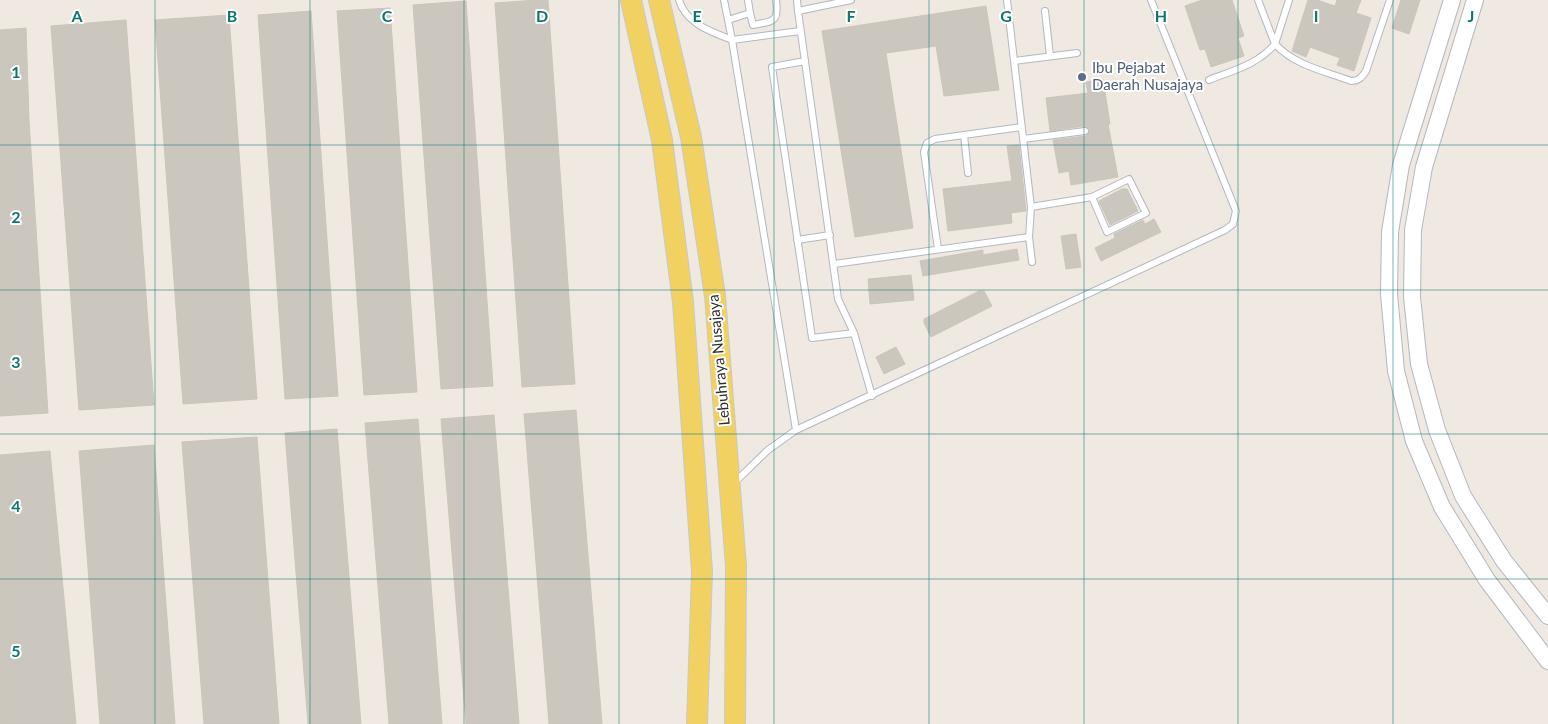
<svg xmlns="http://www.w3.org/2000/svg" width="1548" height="724" viewBox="0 0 1548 724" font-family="Lato,sans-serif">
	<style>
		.building { fill: #cbc7bf; stroke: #cbc5ba }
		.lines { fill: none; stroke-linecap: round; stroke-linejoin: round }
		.service-casing { stroke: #b4b7c1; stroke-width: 8 }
		.tertiary-casing { stroke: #b4b7c1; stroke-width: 18 }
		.primary-casing { stroke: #c9c9c9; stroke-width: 22 }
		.service { stroke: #fff; stroke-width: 6 }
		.tertiary { stroke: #fff; stroke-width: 16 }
		.primary { stroke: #f2d163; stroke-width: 20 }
		.grid { fill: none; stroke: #0f766e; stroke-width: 1; stroke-opacity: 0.55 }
		.service-dot { fill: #5c6f8a; stroke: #fff; stroke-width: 2 }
		.labels { text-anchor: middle; stroke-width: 4; stroke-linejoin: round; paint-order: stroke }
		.service-label { font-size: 15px; fill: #4e5e75; stroke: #fff; text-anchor: start }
		.street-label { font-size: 15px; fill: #2e2e2e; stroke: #fff }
		.grid-label { font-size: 16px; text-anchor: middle; font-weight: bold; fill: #0f766e; stroke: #fff; stroke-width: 4; stroke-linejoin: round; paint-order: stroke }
	</style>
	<rect width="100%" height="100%" fill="#efe9e1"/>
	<path class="building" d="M 537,0 L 548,0 L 575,384 L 522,387 L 495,3 Z
		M 1202,0 L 1232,0 L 1244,36 L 1238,38 L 1244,56 L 1211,67 L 1205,49 L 1200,50 L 1185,6 Z
		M 1308,0 L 1317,0 L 1335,6 L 1337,0 L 1361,0 L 1356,13 L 1371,18 L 1354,71 L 1337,65 L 1340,58 L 1310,47 L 1306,57 L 1292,51 Z
		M 1401,0 L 1420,0 L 1409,34 L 1392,28 Z
		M 466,1 L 493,386 L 441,389 L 413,5 Z
		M 986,6 L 999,90 L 944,96 L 936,46 L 886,53 L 913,228 L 855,237 L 822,31 Z
		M 390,8 L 417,392 L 364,395 L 337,11 Z
		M 311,11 L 338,396 L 285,399 L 258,15 Z
		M 229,15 L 257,399 L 183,404 L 155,20 Z
		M 126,20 L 154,405 L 79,410 L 51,26 Z
		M 26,28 L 29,120 L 48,413 L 0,416 L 0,30 Z
		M 1103,79 L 1110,124 L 1108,124 L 1118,177 L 1071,185 L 1069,171 L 1059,173 L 1053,140 L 1086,136 L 1089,133 L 1090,130 L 1087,127 L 1084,126 L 1050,131 L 1046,98 L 1088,93 L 1086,82 Z
		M 1019,145 L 1026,211 L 1011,213 L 1012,223 L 948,231 L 943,189 L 1012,181 L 1007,146 Z
		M 1122,189 L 1127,189 L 1138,211 L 1110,225 L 1099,201 Z
		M 1154,219 L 1161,232 L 1101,261 L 1095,248 L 1115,238 L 1114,234 L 1143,220 L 1145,224 Z
		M 1076,234 L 1081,267 L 1066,269 L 1061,236 Z
		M 1017,249 L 1019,260 L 923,276 L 920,261 L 983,250 L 983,255 Z
		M 911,275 L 914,300 L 870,304 L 868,279 Z
		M 979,291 L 984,291 L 992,306 L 931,337 L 924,323 L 924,319 Z
		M 896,347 L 905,364 L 884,374 L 876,357 Z
		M 576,410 L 602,724 L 549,724 L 524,414 Z
		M 494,415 L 519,724 L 466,724 L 441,419 Z
		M 418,419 L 442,724 L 389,724 L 365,423 Z
		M 337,429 L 361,724 L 308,724 L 285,433 Z
		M 257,437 L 279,724 L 204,724 L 182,442 Z
		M 154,445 L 175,724 L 100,724 L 79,451 Z
		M 50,451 L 76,724 L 0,724 L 0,455 Z"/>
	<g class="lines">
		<g class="service-casing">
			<path id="service" d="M 679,0 C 686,24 712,32 732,40 L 796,430 L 768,450 L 735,482
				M 724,0 L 732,40 L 800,31
				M 797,0 L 798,11
				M 851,0 L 798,11 L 838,299 L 854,333 L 872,396
				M 1007,0 L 1031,207 L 1029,237 L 1032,262
				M 1289,0 L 1275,44 C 1294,65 1324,71 1351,81 C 1359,81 1362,77 1366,71 L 1390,0
				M 1045,11 L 1050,56
				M 750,13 L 753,25 C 773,21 779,23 776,0
				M 728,20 L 750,13 L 748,0
				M 805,61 L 772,67 L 812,338 L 854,333
				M 1014,61 L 1077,53
				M 1209,80 C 1234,70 1257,65 1275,44 L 1258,0
				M 964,135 L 968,173
				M 1023,139 L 1085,131
				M 1031,207 L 1092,197 L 1129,179 L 1146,213 L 1107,232 L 1092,197
				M 797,240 L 830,235
				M 938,249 L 924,152 L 927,143 L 935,139 L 1022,127
				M 834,264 L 1029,237
				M 796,430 L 1225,230 L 1233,224 L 1236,211 L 1151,0"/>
		</g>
		<g class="tertiary-casing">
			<path id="tertiary" d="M 1452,0 L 1401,165 L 1390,232 L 1389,294 L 1396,371 L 1414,441 L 1442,507 L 1487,580 L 1548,661
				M 1475,0 L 1424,167 L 1413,230 L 1412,297 L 1419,364 L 1437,430 L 1463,496 L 1504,561 L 1548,616"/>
		</g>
		<g class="primary-casing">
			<path id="primary" d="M 631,0 L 662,140 L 683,302 L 702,571 L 697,724
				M 659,0 L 691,137 L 715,296 L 736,566 L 735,724"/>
		</g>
		<use href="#service" class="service"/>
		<use href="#tertiary" class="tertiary"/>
		<use href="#primary" class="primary"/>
	</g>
	<path class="grid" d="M 155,0 L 155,724M 310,0 L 310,724M 464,0 L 464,724M 619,0 L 619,724M 774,0 L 774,724M 929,0 L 929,724M 1084,0 L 1084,724M 1238,0 L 1238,724M 1393,0 L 1393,724M 0,145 L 1548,145M 0,290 L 1548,290M 0,434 L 1548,434M 0,579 L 1548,579"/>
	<circle class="service-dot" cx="1082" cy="77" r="5"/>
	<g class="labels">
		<g class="service-label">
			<text x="1092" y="73">Ibu Pejabat<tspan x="1092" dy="17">Daerah Nusajaya</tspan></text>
		</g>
		<g class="street-label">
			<text transform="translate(719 360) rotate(-95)" y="5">Lebuhraya Nusajaya</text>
		</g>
	</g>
	<g class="grid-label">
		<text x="77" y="22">A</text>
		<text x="232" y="22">B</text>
		<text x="387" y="22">C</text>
		<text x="542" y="22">D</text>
		<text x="697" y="22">E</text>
		<text x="851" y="22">F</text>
		<text x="1006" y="22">G</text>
		<text x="1161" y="22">H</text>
		<text x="1316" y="22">I</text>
		<text x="1471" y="22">J</text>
		<text x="16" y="78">1</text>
		<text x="16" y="223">2</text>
		<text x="16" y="368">3</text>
		<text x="16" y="512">4</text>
		<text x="16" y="657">5</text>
	</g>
</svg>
